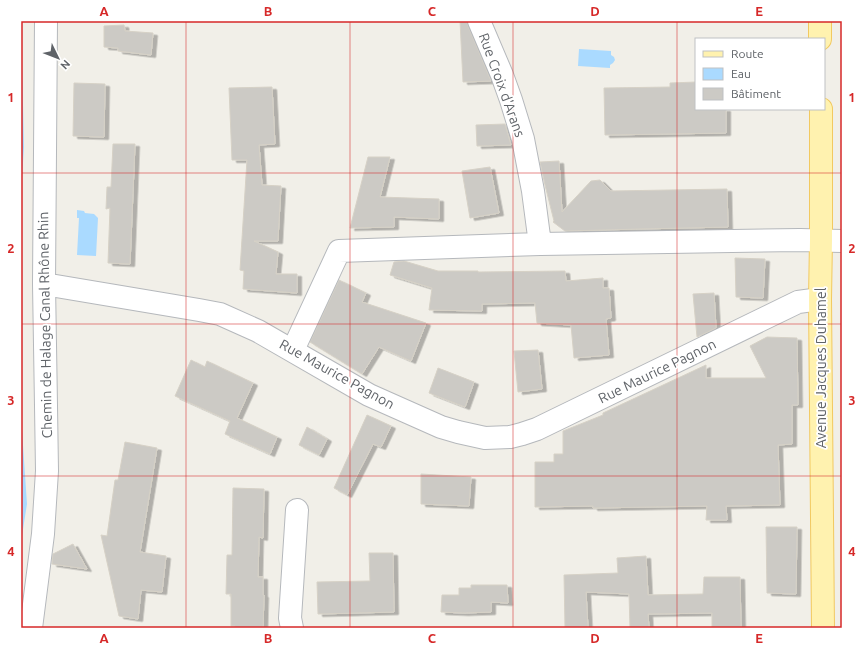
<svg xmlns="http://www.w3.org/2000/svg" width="863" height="649" viewBox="0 0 863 649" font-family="Ubuntu,sans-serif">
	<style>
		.water { fill: #aadaff }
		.building { fill: #cccac5; stroke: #d6d1c6; filter: url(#shadow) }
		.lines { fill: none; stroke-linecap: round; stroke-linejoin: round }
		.minor-casing { stroke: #b5b8bc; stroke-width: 24 }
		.major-casing { stroke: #f2c960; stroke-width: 24 }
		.minor { stroke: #fff; stroke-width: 22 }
		.major { stroke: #fff2af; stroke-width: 22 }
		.grid { fill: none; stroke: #d62828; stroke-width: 1; stroke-opacity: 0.55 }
		.labels { text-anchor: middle; stroke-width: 3.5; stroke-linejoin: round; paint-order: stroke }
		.street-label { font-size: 14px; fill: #5f6368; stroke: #fff }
		.neatline { fill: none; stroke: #d62828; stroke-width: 1.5 }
		.grid-label { font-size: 13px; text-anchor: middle; font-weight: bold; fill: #d62828 }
	</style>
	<defs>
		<filter id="shadow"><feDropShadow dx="4.5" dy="2.5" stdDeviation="0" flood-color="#0004"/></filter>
	</defs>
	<rect width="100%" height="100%" fill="#f1efe8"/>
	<path class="water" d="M 21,21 L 24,147 L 21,192 Z
		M 579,49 L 611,51 L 611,55 L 614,57 L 615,60 L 613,63 L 610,65 L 610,68 L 578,66 Z
		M 77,210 L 84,211 L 85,213 L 94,214 L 98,218 L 96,256 L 77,255 L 79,218 L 77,218 Z
		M 21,416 L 27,504 L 21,542 Z"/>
	<path class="building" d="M 460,21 L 467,21 L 468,26 L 491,81 L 463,82 Z
		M 124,25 L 125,31 L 153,33 L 151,55 L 118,51 L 118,48 L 104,47 L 104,26 Z
		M 696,82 L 696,109 L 726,109 L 726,133 L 605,135 L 604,88 L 670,87 L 670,83 Z
		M 74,83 L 105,84 L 104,137 L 73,136 Z
		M 272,87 L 275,144 L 259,145 L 262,185 L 281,186 L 278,239 L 278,241 L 254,241 L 278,252 L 276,274 L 297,274 L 297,293 L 243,289 L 244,271 L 240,270 L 247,160 L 232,160 L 229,88 Z
		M 505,124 L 511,145 L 477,146 L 476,125 Z
		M 113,144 L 135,144 L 130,264 L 108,263 L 110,208 L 106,209 L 107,187 L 111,187 Z
		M 368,157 L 390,157 L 380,197 L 439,199 L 439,219 L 394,217 L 394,227 L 350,228 Z
		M 559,161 L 562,212 L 591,181 L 600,180 L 611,191 L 727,189 L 728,227 L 639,229 L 565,231 L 553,222 L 554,221 L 545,185 L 540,162 Z
		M 490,167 L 499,213 L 470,218 L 462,171 Z
		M 735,258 L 765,259 L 763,298 L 736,297 Z
		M 404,261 L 438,271 L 478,271 L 478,272 L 565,271 L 566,281 L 603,278 L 603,288 L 609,288 L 611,318 L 606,319 L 609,355 L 574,358 L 571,325 L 537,323 L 535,303 L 482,304 L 482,311 L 429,310 L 432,288 L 390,275 L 394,262 Z
		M 339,280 L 366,293 L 362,302 L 426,323 L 411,361 L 379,347 L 362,374 L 310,342 Z
		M 714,293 L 716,328 L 697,337 L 693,294 Z
		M 767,337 L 797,338 L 798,405 L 792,405 L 792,444 L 778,445 L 780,505 L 726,506 L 727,520 L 706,520 L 707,506 L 593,508 L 593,506 L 535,507 L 535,462 L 554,462 L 554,454 L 563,454 L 563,431 L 603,415 L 603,413 L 706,365 L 706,378 L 766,378 L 750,346 Z
		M 538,350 L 542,389 L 518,392 L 514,351 Z
		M 191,360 L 205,367 L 207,361 L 253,383 L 237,418 L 277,437 L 270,454 L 225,434 L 230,421 L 175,396 Z
		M 438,368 L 474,382 L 465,407 L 429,393 Z
		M 367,415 L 391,426 L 381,447 L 373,444 L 347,495 L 334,488 Z
		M 307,427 L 327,439 L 319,455 L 299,445 Z
		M 125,442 L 157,448 L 140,552 L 166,556 L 162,592 L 141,590 L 138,619 L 119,616 L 101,535 L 107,536 L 115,480 L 118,480 Z
		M 421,474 L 471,477 L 469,506 L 421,504 Z
		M 233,488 L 264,489 L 263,538 L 259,537 L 258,577 L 263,577 L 263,595 L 264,595 L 263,628 L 235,628 L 235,626 L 231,626 L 231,594 L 226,594 L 227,555 L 232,555 Z
		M 766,527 L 797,527 L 796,594 L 767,593 Z
		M 73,544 L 87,569 L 52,564 L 53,554 Z
		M 369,553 L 393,553 L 394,612 L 318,614 L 317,582 L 370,581 Z
		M 646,556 L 648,595 L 703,594 L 704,577 L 740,577 L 741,627 L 712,627 L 712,613 L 648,614 L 649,628 L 630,628 L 629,594 L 586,592 L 588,628 L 565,628 L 564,575 L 618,573 L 617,558 Z
		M 471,585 L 507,585 L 508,603 L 491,602 L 491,612 L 464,613 L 441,612 L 442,595 L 459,595 L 459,588 L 471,588 Z"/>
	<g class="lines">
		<g class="minor-casing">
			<path id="minor" d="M 479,21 L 502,75 L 511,100 L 523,139 L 533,191 L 540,244
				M 44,284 L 199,310 L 220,314 L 258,331 L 369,395 L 441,427 L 458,432 L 485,438 L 510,437 L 522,434 L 537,429 L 798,302 L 820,299
				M 293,350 L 339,251 L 540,244 L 800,240 L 842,241
				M 31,628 L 43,534 L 47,471 L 46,406 L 44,284 L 46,21
				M 292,628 L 290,618 L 297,510"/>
		</g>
		<g class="major-casing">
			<path id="major" d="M 820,21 L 820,39
				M 821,109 L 821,240 L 820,299 L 823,628"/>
		</g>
		<use href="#minor" class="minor"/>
		<use href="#major" class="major"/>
	</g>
	<path class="grid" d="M 186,21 L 186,628M 350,21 L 350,628M 513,21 L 513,628M 677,21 L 677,628M 21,173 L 842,173M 21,324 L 842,324M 21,476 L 842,476"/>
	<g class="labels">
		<g class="street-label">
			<text transform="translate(502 85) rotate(70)" y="5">Rue Croix d'Arans</text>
			<text transform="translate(45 325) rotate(-91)" y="5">Chemin de Halage Canal Rhône Rhin</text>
			<text transform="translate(821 368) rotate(-90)" y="5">Avenue Jacques Duhamel</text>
			<text transform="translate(657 371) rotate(-26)" y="5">Rue Maurice Pagnon</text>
			<text transform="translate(337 374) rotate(29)" y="5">Rue Maurice Pagnon</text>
		</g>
	</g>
	<rect width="863" height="649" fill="none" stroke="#ffffff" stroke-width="44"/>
	<rect x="695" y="38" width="130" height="72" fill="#ffffff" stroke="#bfc1c3"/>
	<rect x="703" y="51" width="20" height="6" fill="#fff2af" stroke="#bfc1c3"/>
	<text x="731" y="58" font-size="12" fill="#5f6368">Route</text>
	<rect x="703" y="68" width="20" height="12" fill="#aadaff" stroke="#bfc1c3"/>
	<text x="731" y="78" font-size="12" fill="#5f6368">Eau</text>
	<rect x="703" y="88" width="20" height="12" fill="#cccac5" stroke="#bfc1c3"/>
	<text x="731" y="98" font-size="12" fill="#5f6368">Bâtiment</text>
	<g transform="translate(58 58) rotate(133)" stroke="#ffffff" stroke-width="3" paint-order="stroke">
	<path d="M0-3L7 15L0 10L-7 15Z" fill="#5f6368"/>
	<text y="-6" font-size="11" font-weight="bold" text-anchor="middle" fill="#5f6368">N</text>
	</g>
	<rect x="22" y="22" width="819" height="605" class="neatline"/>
	<g class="grid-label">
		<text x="104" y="16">A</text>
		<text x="268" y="16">B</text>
		<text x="432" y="16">C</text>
		<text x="595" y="16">D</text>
		<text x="759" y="16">E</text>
		<text x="11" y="102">1</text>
		<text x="852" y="102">1</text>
		<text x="11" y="253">2</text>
		<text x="852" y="253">2</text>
		<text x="11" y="405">3</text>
		<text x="852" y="405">3</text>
		<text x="11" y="556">4</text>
		<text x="852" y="556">4</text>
		<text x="104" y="643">A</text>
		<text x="268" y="643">B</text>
		<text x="432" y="643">C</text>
		<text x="595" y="643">D</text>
		<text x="759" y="643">E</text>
	</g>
</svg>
